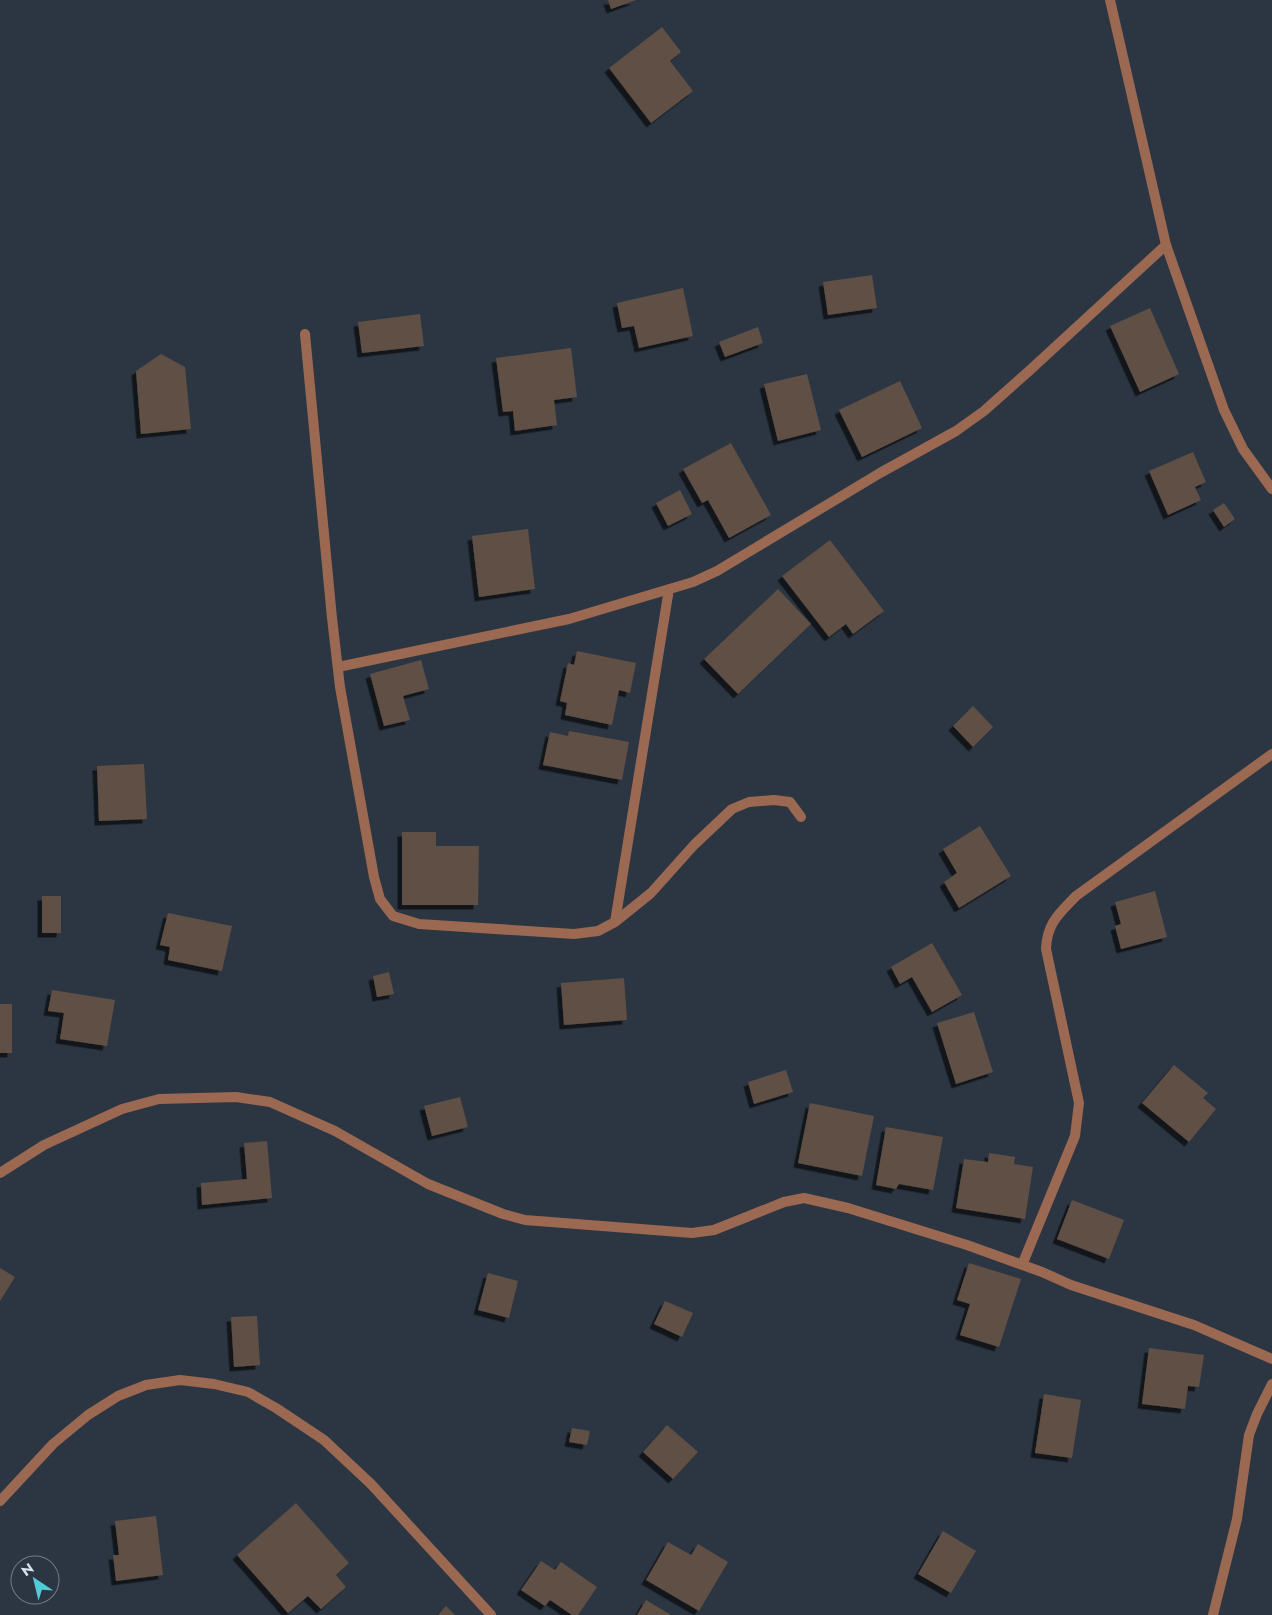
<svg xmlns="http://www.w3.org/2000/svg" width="1272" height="1615" viewBox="0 0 1272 1615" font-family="Jost,sans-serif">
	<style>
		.building { fill: #5f4f44; filter: url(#shadow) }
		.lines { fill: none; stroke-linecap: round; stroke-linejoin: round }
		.minor { stroke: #9b6851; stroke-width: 10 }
	</style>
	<defs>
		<filter id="shadow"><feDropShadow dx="-4.5" dy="4.5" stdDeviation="0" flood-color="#0009"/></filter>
	</defs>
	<rect width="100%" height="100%" fill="#2c3643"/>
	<path class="building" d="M 608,0 L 636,0 L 611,9 Z
		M 662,27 L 681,52 L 670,61 L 693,91 L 651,123 L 609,68 Z
		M 872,275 L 877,308 L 828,315 L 823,282 Z
		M 683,288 L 693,336 L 639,348 L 634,326 L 622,328 L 617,303 Z
		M 1150,308 L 1179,374 L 1140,392 L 1110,326 Z
		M 420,314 L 424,346 L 362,353 L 358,322 Z
		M 758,327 L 763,343 L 725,357 L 719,342 Z
		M 571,348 L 577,397 L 554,400 L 557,425 L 515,431 L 513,411 L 503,412 L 496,358 Z
		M 161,354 L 185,367 L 191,429 L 141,434 L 136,371 Z
		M 807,374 L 821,430 L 778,441 L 764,384 Z
		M 900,381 L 922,428 L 862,457 L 839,410 Z
		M 731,443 L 771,515 L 729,538 L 708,500 L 702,503 L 683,469 Z
		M 1193,452 L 1206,482 L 1195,487 L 1201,500 L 1168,515 L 1149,471 Z
		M 680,490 L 692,514 L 668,526 L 656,503 Z
		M 1224,503 L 1235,519 L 1224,527 L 1213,510 Z
		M 528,529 L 535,589 L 479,597 L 472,536 Z
		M 830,540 L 884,611 L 853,634 L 846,624 L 829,637 L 782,576 Z
		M 778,589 L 811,624 L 738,694 L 704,659 Z
		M 577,651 L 636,663 L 630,693 L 619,690 L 612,725 L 565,715 L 567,703 L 560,701 L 568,663 L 574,665 Z
		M 421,660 L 429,689 L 403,696 L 410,720 L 384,726 L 370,674 Z
		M 973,706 L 993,727 L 973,747 L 953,726 Z
		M 569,731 L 629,742 L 622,780 L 543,765 L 550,732 L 568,736 Z
		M 144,764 L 147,819 L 99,821 L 97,766 Z
		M 980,826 L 1011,876 L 959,908 L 944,882 L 957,873 L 943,849 Z
		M 402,832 L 436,832 L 436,846 L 479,846 L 478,905 L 402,905 Z
		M 1155,891 L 1167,937 L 1121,949 L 1115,926 L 1121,924 L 1115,902 Z
		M 42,896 L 61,896 L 61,933 L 42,933 Z
		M 168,913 L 232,926 L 222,971 L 168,960 L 170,947 L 160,945 Z
		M 932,943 L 962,995 L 932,1012 L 912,977 L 900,984 L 891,967 Z
		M 389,972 L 394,994 L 377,997 L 373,976 Z
		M 624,978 L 627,1020 L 564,1025 L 561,983 Z
		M 52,990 L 115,1000 L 107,1046 L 60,1039 L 64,1013 L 48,1011 Z
		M 0,1004 L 12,1004 L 12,1053 L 0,1053 Z
		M 974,1012 L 993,1072 L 956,1084 L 937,1023 Z
		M 1174,1065 L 1208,1093 L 1203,1098 L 1216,1109 L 1189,1142 L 1142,1103 Z
		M 786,1070 L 793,1092 L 754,1104 L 748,1082 Z
		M 460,1097 L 468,1127 L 432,1136 L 424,1106 Z
		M 810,1103 L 874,1116 L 862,1176 L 798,1163 Z
		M 886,1127 L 943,1137 L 933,1190 L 899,1184 L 896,1189 L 876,1185 Z
		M 267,1141 L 272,1198 L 202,1205 L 201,1183 L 247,1179 L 244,1143 Z
		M 989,1153 L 1015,1157 L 1014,1164 L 1033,1167 L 1025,1219 L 956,1208 L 964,1159 L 988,1162 Z
		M 1072,1200 L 1124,1220 L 1109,1259 L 1057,1239 Z
		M 969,1263 L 1021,1279 L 999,1347 L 960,1335 L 970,1304 L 957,1300 Z
		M 0,1268 L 15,1277 L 0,1301 Z
		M 488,1273 L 518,1281 L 509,1318 L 478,1310 Z
		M 665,1301 L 693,1313 L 682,1337 L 654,1324 Z
		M 257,1316 L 260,1365 L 234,1367 L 231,1317 Z
		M 1149,1348 L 1204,1355 L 1199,1387 L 1188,1386 L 1185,1409 L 1142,1404 Z
		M 1044,1394 L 1081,1400 L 1072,1458 L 1035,1453 Z
		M 667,1425 L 698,1452 L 673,1479 L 643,1452 Z
		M 572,1428 L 590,1431 L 587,1445 L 569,1442 Z
		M 296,1503 L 349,1563 L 336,1575 L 346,1587 L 321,1609 L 308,1596 L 288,1613 L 237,1555 Z
		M 156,1516 L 163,1575 L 116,1581 L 113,1555 L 119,1555 L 115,1521 Z
		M 943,1531 L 976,1551 L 951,1593 L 918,1574 Z
		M 668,1542 L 691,1555 L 698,1544 L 728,1562 L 699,1611 L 646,1580 Z
		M 541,1561 L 555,1570 L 561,1562 L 597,1587 L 578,1615 L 572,1615 L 550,1600 L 545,1606 L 521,1590 Z
		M 646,1600 L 671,1615 L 637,1615 Z
		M 446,1606 L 455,1615 L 438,1615 Z"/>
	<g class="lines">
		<path class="minor" d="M 1110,0 L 1166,245 L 1224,410 L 1243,449 L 1272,489
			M 305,334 L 332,618 L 340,687 L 374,877 L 380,899 L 393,916 L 419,924 L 574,934 L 598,931 L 615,922 L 651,893 L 694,845 L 732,809 L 749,802 L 774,800 L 790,802 L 801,817
			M 338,667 L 569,619 L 693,582 L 717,571 L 880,473 L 956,431 L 984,411 L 1029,371 L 1166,245
			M 615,922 L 669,589
			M 0,1173 L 44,1145 L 122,1109 L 159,1099 L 236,1097 L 270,1102 L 335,1131 L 428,1184 L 503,1214 L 525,1220 L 692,1233 L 714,1230 L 784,1202 L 804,1198 L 848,1208 L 967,1245 L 1042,1272 L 1071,1285 L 1194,1325 L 1272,1359
			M 1022,1265 L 1075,1136 L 1079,1103 L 1046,949 C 1047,923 1059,914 1076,896 L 1272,754
			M 0,1501 L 53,1444 L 88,1415 L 118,1396 L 146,1385 L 180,1380 L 214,1384 L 248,1392 L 276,1408 L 324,1440 L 371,1484 L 491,1615
			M 1213,1615 L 1237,1519 L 1249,1435 L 1257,1414 L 1272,1384"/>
	</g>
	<g transform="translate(35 1580) rotate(325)"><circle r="24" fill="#2c3643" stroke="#737b87"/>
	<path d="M0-4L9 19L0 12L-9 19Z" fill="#52cbd9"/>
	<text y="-8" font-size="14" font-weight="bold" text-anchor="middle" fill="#dde3ec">N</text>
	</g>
</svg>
